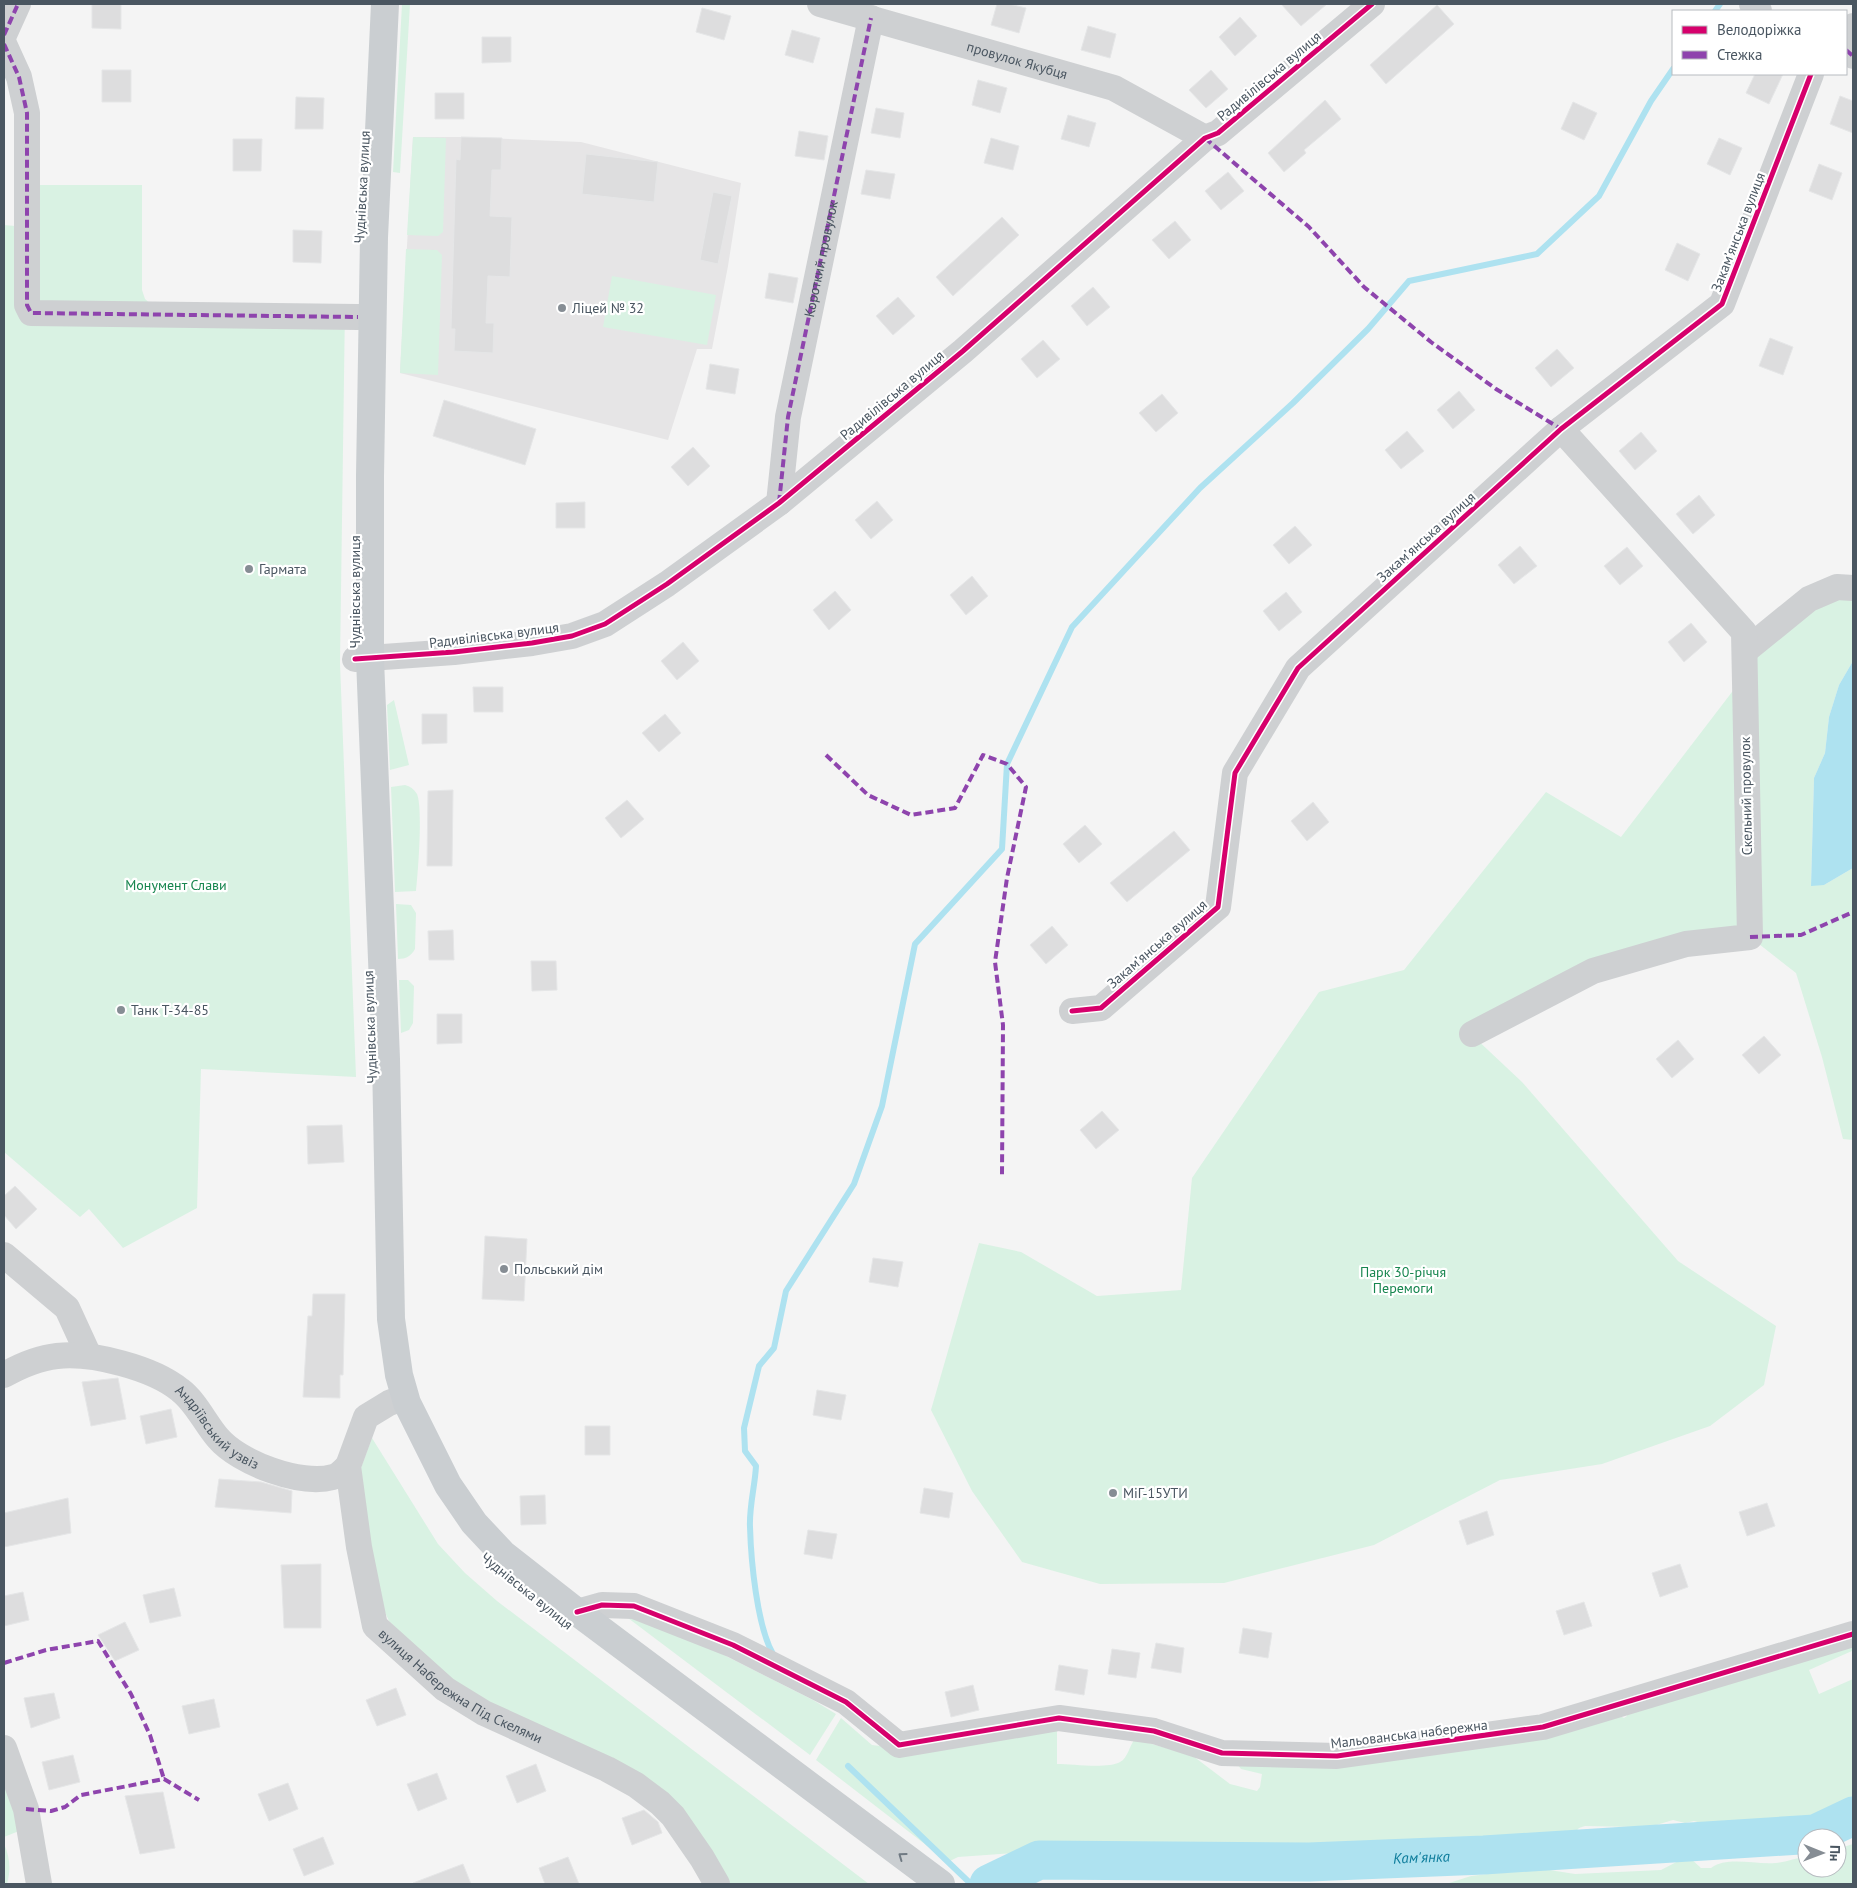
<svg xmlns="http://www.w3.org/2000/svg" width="1857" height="1888" viewBox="0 0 1857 1888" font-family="'PT Sans',sans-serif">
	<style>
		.education { fill: #e6e5e6 }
		.green { fill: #d9f2e3 }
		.water { fill: #aee2f0 }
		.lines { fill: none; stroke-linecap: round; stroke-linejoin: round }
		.stream { stroke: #aee2f0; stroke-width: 6 }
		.river { stroke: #aee2f0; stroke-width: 39 }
		.building { fill: #ddddde; stroke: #e5e6e7 }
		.minor { stroke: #ced0d2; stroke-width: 26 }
		.major { stroke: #caced1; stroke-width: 28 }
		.quiet { stroke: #8e44ad; stroke-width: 4; stroke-dasharray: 8 4; stroke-linecap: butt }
		.cycleway-casing { stroke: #fff; stroke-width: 8 }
		.cycleway { stroke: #d6006c; stroke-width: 5 }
		.oneway { stroke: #707a83 }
		.poi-dot { fill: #868d94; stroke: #fff; stroke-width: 2 }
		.labels { text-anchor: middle; stroke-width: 4.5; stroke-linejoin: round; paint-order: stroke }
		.street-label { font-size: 14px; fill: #4a5661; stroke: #fff }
		.poi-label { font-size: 14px; fill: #4a5661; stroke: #fff; text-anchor: start }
		.park-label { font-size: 14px; fill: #17864f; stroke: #fff }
		.water-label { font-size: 15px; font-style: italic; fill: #0c7c9b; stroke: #fff }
	</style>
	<rect width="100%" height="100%" fill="#f4f4f4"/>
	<path class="education" d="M 413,137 L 461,137 L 581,142 L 741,183 L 728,266 L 712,349 L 697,349 L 668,440 L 400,373 Z"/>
	<path class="green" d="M 402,4 L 410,4 L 400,173 L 393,172 Z
		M 413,137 L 446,138 L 443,232 L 438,236 L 407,235 Z
		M 17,185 L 142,185 L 142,290 L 145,299 L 152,305 L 345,306 L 340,663 L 356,1077 L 201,1069 L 197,1208 L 123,1248 L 89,1209 L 80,1217 L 4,1152 L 4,225 L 15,226 Z
		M 406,249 L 437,250 L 442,255 L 438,375 L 400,373 Z
		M 612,276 L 716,295 L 707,345 L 603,327 Z
		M 1853,588 L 1853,661 L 1839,685 L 1829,717 L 1825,753 L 1814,778 L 1811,885 L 1824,885 L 1853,868 L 1853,1140 L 1843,1139 L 1822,1057 L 1796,973 L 1750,937 L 1686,944 L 1472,1035 L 1522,1082 L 1678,1261 L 1776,1326 L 1764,1385 L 1710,1426 L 1602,1464 L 1500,1480 L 1374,1545 L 1224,1583 L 1100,1584 L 1022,1562 L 972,1491 L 931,1410 L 979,1243 L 1021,1252 L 1097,1296 L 1181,1290 L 1192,1178 L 1319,992 L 1404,970 L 1546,792 L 1621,837 L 1745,675 L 1745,651 Z
		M 394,700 L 409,765 L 390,770 L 387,705 Z
		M 405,785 C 410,786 414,789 417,794 C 423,808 418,873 416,891 L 395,892 L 391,787 Z
		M 396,904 L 411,905 L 416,913 L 415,949 C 411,956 406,959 398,959 Z
		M 399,980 L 408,980 L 414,986 L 413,1023 L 409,1030 L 401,1033 Z
		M 372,1438 L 438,1544 L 465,1573 L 497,1601 L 869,1884 L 730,1884 L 708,1849 L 522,1723 L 440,1674 L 389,1621 L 377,1595 L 359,1473 Z
		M 639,1612 L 813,1700 L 836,1714 L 810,1755 L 624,1615 Z
		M 1853,1639 L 1852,1651 L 1809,1670 L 1819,1694 L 1853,1679 L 1853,1810 L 1827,1823 L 1798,1828 L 1785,1828 L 1769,1823 L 1722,1829 L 1694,1821 L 1685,1823 L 1673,1820 L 1653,1826 L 1637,1827 L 1585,1826 L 1579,1828 L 1568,1840 L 1561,1842 L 1533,1839 L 1495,1845 L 1414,1846 L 1408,1849 L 1397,1844 L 1375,1845 L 1346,1855 L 1298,1857 L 1285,1871 L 1272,1874 L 1254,1859 L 1227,1860 L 1191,1856 L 1149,1867 L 1101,1856 L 1029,1852 L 958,1857 L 948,1862 L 816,1760 L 841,1718 L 872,1745 L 888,1747 L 1057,1730 L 1057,1764 C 1072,1764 1108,1769 1120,1762 C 1128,1758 1129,1746 1135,1739 L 1193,1756 L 1230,1784 L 1257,1791 L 1260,1787 L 1262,1774 L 1241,1769 L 1238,1765 L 1612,1712 L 1624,1718 L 1627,1716 L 1627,1711 Z
		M 4,1770 L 24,1829 L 4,1837 Z
		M 4,1844 C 10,1857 11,1870 7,1884 L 4,1884 Z
		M 1853,1844 L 1853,1884 L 1446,1884 L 1471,1876 L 1537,1868 L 1575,1874 L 1661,1870 L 1688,1856 L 1701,1868 L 1711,1868 C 1727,1856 1755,1865 1776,1863 C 1786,1862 1797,1858 1807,1856 L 1807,1868 L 1837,1868 L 1837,1849 Z"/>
	<path class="water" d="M 1853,661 L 1853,868 L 1824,885 L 1811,886 L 1814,778 L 1825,753 L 1829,717 L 1839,685 Z"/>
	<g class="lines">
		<path class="stream" d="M 1715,11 L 1720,4
			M 773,1654 C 757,1626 751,1561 750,1527 C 749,1507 755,1486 756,1466 L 745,1451 L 744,1428 L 759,1366 L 774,1348 L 786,1291 L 854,1184 L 882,1106 L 915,944 L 1002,849 L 1007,764 L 1072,627 L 1200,488 L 1293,403 L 1368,329 L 1409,281 L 1537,254 L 1599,196 L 1651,101 L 1673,69
			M 848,1766 L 971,1884"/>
		<path class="river" id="s1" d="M 989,1884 L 1039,1860 L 1309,1862 L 1484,1855 L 1815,1834 L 1853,1816"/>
	</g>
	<path class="building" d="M 92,4 L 121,4 L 121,29 L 92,28 Z
		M 997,4 L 1009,4 L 1026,8 L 1019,33 L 991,25 Z
		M 1281,4 L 1327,4 L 1301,26 Z
		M 1437,5 L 1454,24 L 1386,84 L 1370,65 Z
		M 702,8 L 731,16 L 724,40 L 696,32 Z
		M 1240,17 L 1257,36 L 1235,56 L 1219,37 Z
		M 1088,26 L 1116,34 L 1110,58 L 1081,50 Z
		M 792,30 L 820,38 L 813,63 L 785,55 Z
		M 482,37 L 511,37 L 511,62 L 482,63 Z
		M 102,70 L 131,70 L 131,102 L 102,102 Z
		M 1211,70 L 1228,89 L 1206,108 L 1189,90 Z
		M 1755,74 L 1783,74 L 1769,104 L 1746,93 Z
		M 978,80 L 1007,88 L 1000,113 L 972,105 Z
		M 435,93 L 464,93 L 464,119 L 435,119 Z
		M 1840,96 L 1853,101 L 1853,133 L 1830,124 Z
		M 296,97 L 324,98 L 323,129 L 295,129 Z
		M 1325,100 L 1341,119 L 1304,150 L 1306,153 L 1284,172 L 1268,153 Z
		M 1573,102 L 1597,113 L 1584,140 L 1561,129 Z
		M 876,108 L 904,113 L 900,138 L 871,133 Z
		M 1068,115 L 1096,123 L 1089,147 L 1061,139 Z
		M 799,131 L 828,136 L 824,160 L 795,156 Z
		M 461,137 L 502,138 L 501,170 L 492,170 L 490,216 L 512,217 L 510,277 L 488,276 L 486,323 L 494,323 L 493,353 L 454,351 L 455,329 L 451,329 L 456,159 L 460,160 Z
		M 991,138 L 1019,146 L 1013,170 L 984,163 Z
		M 1719,138 L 1742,148 L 1730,175 L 1707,164 Z
		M 233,139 L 262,139 L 261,171 L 233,171 Z
		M 586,154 L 658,162 L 654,202 L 582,194 Z
		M 1819,164 L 1842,173 L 1832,200 L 1809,191 Z
		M 866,170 L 895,174 L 890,199 L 861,194 Z
		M 1228,172 L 1244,191 L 1221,210 L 1205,191 Z
		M 713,192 L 732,196 L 718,264 L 700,260 Z
		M 1002,217 L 1019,235 L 953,296 L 936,277 Z
		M 1175,221 L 1191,240 L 1169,259 L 1152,240 Z
		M 293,230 L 322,231 L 321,263 L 293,262 Z
		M 1677,243 L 1700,254 L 1688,281 L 1665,270 Z
		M 769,273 L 798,278 L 793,303 L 765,298 Z
		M 1093,287 L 1110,307 L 1087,326 L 1071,306 Z
		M 898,297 L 915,316 L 893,335 L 876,316 Z
		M 1770,338 L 1793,347 L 1783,375 L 1759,366 Z
		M 1043,340 L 1060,359 L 1037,378 L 1021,359 Z
		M 1557,349 L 1574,368 L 1551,387 L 1535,368 Z
		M 710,364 L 739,369 L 735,394 L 706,389 Z
		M 1459,391 L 1475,410 L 1453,429 L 1437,410 Z
		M 1162,394 L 1178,413 L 1156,432 L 1139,413 Z
		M 444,400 L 536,429 L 525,465 L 433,436 Z
		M 1407,431 L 1424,451 L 1401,469 L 1385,450 Z
		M 1641,432 L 1657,451 L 1635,470 L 1619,451 Z
		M 693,447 L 710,466 L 688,486 L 671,467 Z
		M 1699,495 L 1715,515 L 1693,534 L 1676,514 Z
		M 877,501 L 893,520 L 871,539 L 855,520 Z
		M 585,502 L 585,528 L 556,528 L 556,503 Z
		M 1295,526 L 1312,545 L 1289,564 L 1273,545 Z
		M 1520,546 L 1537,566 L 1514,584 L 1498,565 Z
		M 1627,547 L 1643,566 L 1620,585 L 1604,566 Z
		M 972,576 L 988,596 L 966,615 L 950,595 Z
		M 835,591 L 851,610 L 829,630 L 813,610 Z
		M 1286,592 L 1302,612 L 1279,631 L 1263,611 Z
		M 1691,623 L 1707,642 L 1684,662 L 1668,642 Z
		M 683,642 L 699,661 L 677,680 L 661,661 Z
		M 473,687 L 503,687 L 503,712 L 474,712 Z
		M 422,714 L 447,714 L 447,743 L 422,744 Z
		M 665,714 L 681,733 L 659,752 L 642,733 Z
		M 453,790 L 452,866 L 427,866 L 428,791 Z
		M 627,800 L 644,819 L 621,838 L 605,818 Z
		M 1313,802 L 1329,822 L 1307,841 L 1291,821 Z
		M 1085,825 L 1102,844 L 1079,863 L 1063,844 Z
		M 1174,831 L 1190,850 L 1127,902 L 1110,883 Z
		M 1052,926 L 1068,945 L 1046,964 L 1030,945 Z
		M 453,930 L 454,960 L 429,960 L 428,931 Z
		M 531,961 L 556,961 L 557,990 L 532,991 Z
		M 437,1014 L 462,1014 L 462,1043 L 437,1044 Z
		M 1764,1036 L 1781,1055 L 1759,1074 L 1742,1055 Z
		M 1678,1040 L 1694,1059 L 1672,1078 L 1656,1059 Z
		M 1102,1111 L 1119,1130 L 1096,1149 L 1080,1130 Z
		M 342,1125 L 344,1162 L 308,1164 L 307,1126 Z
		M 15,1186 L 37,1209 L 16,1229 L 4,1215 L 4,1196 Z
		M 485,1236 L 527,1239 L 524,1301 L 482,1299 Z
		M 873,1258 L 903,1262 L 898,1287 L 869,1282 Z
		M 313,1294 L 345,1294 L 343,1375 L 340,1375 L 340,1398 L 303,1397 L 308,1316 L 312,1316 Z
		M 118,1378 L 126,1419 L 91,1426 L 82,1382 Z
		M 817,1390 L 846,1395 L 841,1420 L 813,1415 Z
		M 171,1409 L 177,1437 L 146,1444 L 140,1416 Z
		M 585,1426 L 610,1426 L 610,1455 L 585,1455 Z
		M 219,1479 L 261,1482 L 292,1491 L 291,1513 L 215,1507 Z
		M 924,1488 L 953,1493 L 949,1518 L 920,1513 Z
		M 545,1495 L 546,1524 L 521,1525 L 520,1496 Z
		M 68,1498 L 71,1533 L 4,1547 L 4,1513 Z
		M 1767,1503 L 1775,1526 L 1747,1536 L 1739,1512 Z
		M 1487,1511 L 1494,1535 L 1467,1545 L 1459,1521 Z
		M 808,1530 L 837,1534 L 832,1559 L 804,1554 Z
		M 321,1564 L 321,1628 L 284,1628 L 281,1565 Z
		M 1680,1564 L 1688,1587 L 1660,1597 L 1652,1573 Z
		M 174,1588 L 181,1616 L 150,1623 L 143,1595 Z
		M 23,1592 L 29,1620 L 4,1626 L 4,1596 Z
		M 1584,1602 L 1592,1626 L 1564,1635 L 1556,1611 Z
		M 125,1622 L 139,1650 L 115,1661 L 98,1635 Z
		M 1243,1628 L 1272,1633 L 1268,1658 L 1239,1653 Z
		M 1156,1643 L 1184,1648 L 1181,1673 L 1151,1668 Z
		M 1112,1649 L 1140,1653 L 1136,1678 L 1108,1674 Z
		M 1059,1665 L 1088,1670 L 1084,1695 L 1055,1690 Z
		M 973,1685 L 979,1710 L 951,1717 L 945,1692 Z
		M 396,1688 L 406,1715 L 377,1726 L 366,1700 Z
		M 54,1693 L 60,1718 L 31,1728 L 24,1698 Z
		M 214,1699 L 220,1727 L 189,1734 L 182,1706 Z
		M 73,1755 L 80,1782 L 49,1790 L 42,1762 Z
		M 536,1764 L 546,1791 L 517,1803 L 506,1776 Z
		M 437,1773 L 447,1799 L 418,1811 L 407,1784 Z
		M 288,1783 L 298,1809 L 269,1821 L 258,1794 Z
		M 163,1792 L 175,1848 L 140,1854 L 125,1796 Z
		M 644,1810 L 658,1822 L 662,1833 L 632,1845 L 622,1818 Z
		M 323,1837 L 334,1864 L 304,1876 L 293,1849 Z
		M 568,1857 L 579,1884 L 545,1884 L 539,1868 Z
		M 463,1864 L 471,1884 L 413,1884 L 413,1883 Z"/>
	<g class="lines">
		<g class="minor">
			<path id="s2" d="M 820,4 L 1114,88 L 1205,138"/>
			<path d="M 1752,4 L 1759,11"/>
			<path d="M 1846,30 L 1853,26"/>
			<path d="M 4,35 L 18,4"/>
			<path d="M 4,44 L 19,77 L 27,113 L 27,305 L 31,313 L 358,317"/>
			<path d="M 1846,50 L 1853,56"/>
			<path d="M 779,503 L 788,417 L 871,18"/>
			<path d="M 1745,651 L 1809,599 L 1837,587 L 1853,588"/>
			<path d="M 355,659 L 454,652 L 532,643 L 572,636 L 605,624 L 667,584 L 779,503 L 963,351 L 1205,138 L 1218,133 L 1372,4"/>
			<path d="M 1072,1011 L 1101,1008 L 1218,907 L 1235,773 L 1298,668 L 1561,429 L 1722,304 L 1811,74"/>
			<path d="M 1472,1034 L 1593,971 L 1686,944 L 1750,937 L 1744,632 L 1561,429"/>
			<path d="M 4,1255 L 67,1308 L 89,1356"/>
			<path id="s3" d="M 4,1375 C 20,1366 38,1358 57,1356 C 92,1352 153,1368 180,1390 C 196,1402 205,1423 218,1438 C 239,1463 301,1486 333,1477 C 338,1476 344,1470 348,1466"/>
			<path id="s4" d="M 405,1397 L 389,1403 L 366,1417 L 348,1466 L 359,1547 L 375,1626 L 445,1689 L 484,1713 L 607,1769 L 636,1785 L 660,1803 L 673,1816 L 702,1858 L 717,1884"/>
			<path d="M 577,1612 L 602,1605 L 634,1606 L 733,1645 L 846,1702 L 899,1745 L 1059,1718 L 1154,1731 L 1222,1753 L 1337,1756 L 1543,1727 L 1853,1634"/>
			<path d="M 4,1748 L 26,1809 L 39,1884"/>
		</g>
		<path class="major" d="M 385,4 L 374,237 L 370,476 L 370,659 L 386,1059 L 391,1319 L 399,1375 L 407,1403 L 448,1485 L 474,1523 L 503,1554 L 577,1612 L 941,1884"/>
		<g class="quiet">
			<path d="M 4,35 L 18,4"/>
			<path d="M 4,44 L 19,77 L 27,113 L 27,305 L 31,313 L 358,317"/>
			<path d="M 1846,50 L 1853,56"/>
			<path d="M 1205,138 L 1309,227 L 1364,287 L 1431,342 L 1496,389 L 1561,429"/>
			<path id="s5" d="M 779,503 L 788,417 L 871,18"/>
			<path d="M 826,755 L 868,795 L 911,815 L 955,808 L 983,755 L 1007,764 L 1026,787 L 1007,878 L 995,962 L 1003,1025 L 1002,1175"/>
			<path d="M 1750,937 L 1801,935 L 1853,912"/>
			<path d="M 4,1663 L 46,1650 L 98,1641 L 131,1694 L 150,1735 L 164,1779"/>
			<path d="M 26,1809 L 51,1811 L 65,1807 L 81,1795 L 164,1779 L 199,1800"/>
		</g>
		<g class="cycleway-casing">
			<path id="cycleway" d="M 355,659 L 454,652 L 532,643 L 572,636 L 605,624 L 667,584 L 779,503 L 963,351 L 1205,138 L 1218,133 L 1372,4
				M 1072,1011 L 1101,1008 L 1218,907 L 1235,773 L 1298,668 L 1561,429 L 1722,304 L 1811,74
				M 577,1612 L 602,1605 L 634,1606 L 733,1645 L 846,1702 L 899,1745 L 1059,1718 L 1154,1731 L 1222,1753 L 1337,1756 L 1543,1727 L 1853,1634"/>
		</g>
		<use href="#cycleway" class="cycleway"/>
	</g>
	<defs><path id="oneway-chevron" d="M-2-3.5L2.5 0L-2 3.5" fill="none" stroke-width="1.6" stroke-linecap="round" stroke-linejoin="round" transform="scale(1.25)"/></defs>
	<use class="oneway" href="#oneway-chevron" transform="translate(902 1856) rotate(-144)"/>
	<g class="poi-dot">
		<circle cx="562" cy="308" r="5"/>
		<circle cx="249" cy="569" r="5"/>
		<circle cx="121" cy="1010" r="5"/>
		<circle cx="504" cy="1269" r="5"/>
		<circle cx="1113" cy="1493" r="5"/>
	</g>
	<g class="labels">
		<g class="street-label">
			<text dy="5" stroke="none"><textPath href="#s2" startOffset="205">провулок Якубця</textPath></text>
			<text transform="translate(1269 76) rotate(-40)" y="5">Радивілівська вулиця</text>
			<text transform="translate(362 187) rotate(-87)" y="5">Чуднівська вулиця</text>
			<text transform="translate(1738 232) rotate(-69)" y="5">Закамʼянська вулиця</text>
			<text dy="5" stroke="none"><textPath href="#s5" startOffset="248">Короткий провулок</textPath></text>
			<text transform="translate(892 395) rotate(-40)" y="5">Радивілівська вулиця</text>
			<text transform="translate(1426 537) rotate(-42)" y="5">Закамʼянська вулиця</text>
			<text transform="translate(355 592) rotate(-90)" y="5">Чуднівська вулиця</text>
			<text transform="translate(494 635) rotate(-7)" y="5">Радивілівська вулиця</text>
			<text transform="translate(1746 796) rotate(-91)" y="5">Скельний провулок</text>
			<text transform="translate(1157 944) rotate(-41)" y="5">Закамʼянська вулиця</text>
			<text transform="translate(370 1027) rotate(-92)" y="5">Чуднівська вулиця</text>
			<text dy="5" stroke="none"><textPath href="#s3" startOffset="240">Андріївський узвіз</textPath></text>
			<text transform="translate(527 1591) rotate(39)" y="5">Чуднівська вулиця</text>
			<text dy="5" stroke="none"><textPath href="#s4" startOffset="364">вулиця Набережна Під Скелями</textPath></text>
			<text transform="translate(1409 1734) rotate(-7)" y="5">Мальованська набережна</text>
		</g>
		<g class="poi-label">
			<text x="572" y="313">Ліцей № 32</text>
			<text x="259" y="574">Гармата</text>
			<text x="131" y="1015">Танк Т-34-85</text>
			<text x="514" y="1274">Польський дім</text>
			<text x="1123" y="1498">МіГ-15УТИ</text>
		</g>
		<g class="park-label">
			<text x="176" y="890">Монумент Слави</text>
			<text x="1403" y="1277">Парк 30-річчя<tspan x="1403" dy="16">Перемоги</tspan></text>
		</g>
		<g class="water-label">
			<text dy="5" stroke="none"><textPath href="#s1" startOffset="438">Кам'янка</textPath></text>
		</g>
	</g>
	<rect width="1857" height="1888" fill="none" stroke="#4a5661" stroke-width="10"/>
	<rect x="1672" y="10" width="175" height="65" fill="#ffffff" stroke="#b7bbc0"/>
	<rect x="1682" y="26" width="25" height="8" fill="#d6006c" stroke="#b7bbc0"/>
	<text x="1717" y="35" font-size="15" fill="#4a5661">Велодоріжка</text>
	<rect x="1682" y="51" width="25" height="8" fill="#8e44ad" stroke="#b7bbc0"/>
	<text x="1717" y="60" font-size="15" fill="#4a5661">Стежка</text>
	<g transform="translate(1822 1853) rotate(91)"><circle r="24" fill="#ffffff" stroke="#b7bbc0"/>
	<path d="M0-4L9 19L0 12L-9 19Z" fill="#868d94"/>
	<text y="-8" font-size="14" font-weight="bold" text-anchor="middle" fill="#4a5661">Пн</text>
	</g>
</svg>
